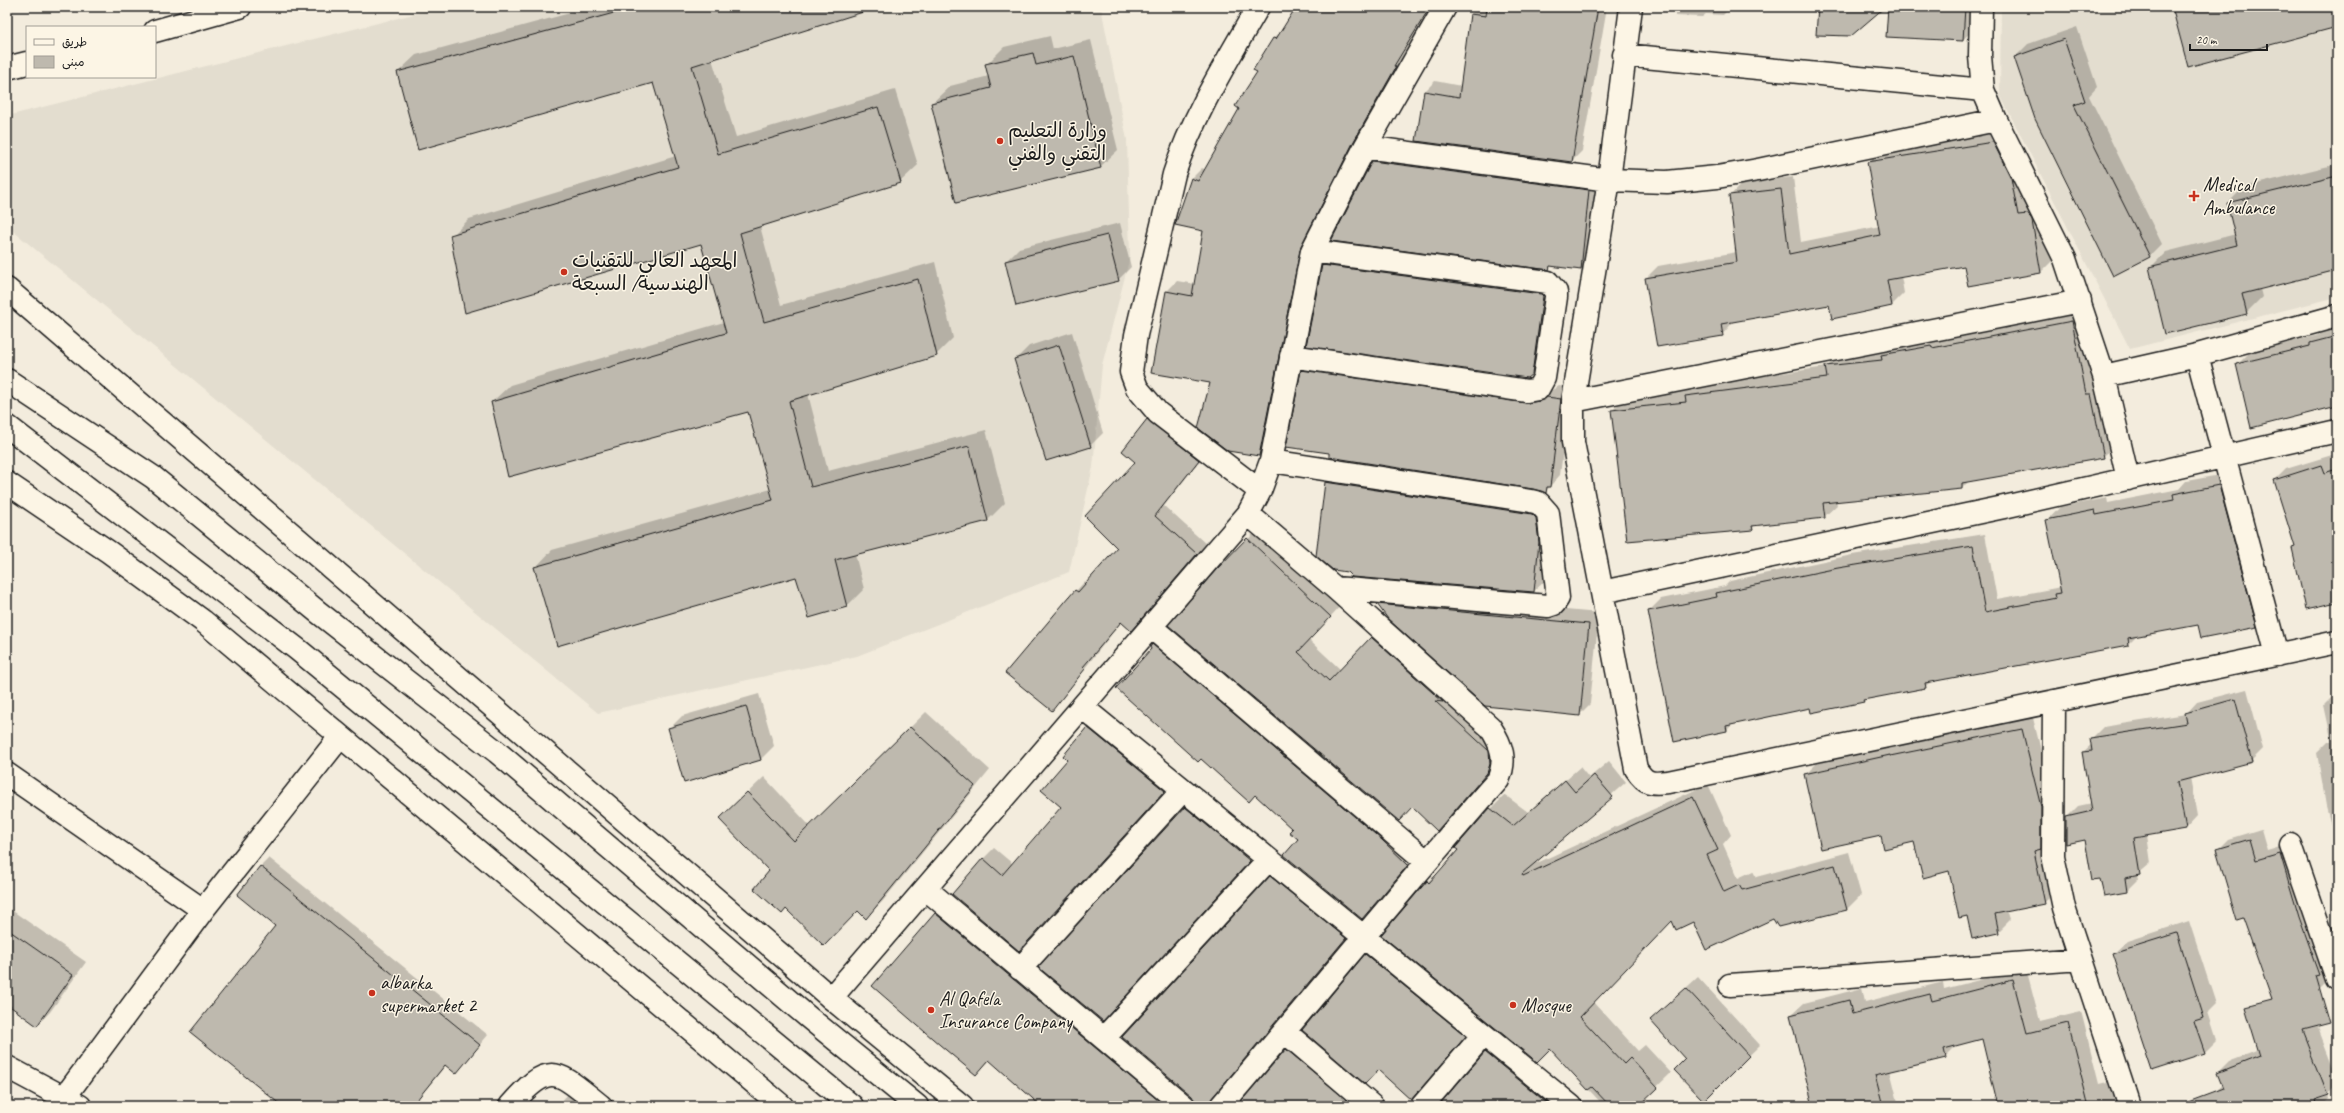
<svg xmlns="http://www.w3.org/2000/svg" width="2344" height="1113" viewBox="0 0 2344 1113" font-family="Caveat,'Playpen Sans Arabic',sans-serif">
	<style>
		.built { fill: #e3ddcf }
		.shadow { fill: #0003 }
		.building { fill: #beb9ae; stroke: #1c1c1c }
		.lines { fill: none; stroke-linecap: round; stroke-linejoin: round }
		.street-casing { stroke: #1c1c1c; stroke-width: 25 }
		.secondary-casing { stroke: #1c1c1c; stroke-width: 25 }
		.highway-casing { stroke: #1c1c1c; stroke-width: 25 }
		.street { stroke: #fcf5e5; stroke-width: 22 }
		.secondary { stroke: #fcf5e5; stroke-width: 22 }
		.highway { stroke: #fcf5e5; stroke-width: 22 }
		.poi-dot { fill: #c8321e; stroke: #fcf5e5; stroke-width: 1.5 }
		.labels { text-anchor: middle; stroke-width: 3; stroke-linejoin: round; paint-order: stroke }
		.poi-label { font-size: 20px; fill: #1c1c1c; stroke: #fcf5e5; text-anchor: start }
	</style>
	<rect width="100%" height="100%" fill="#f3ecdd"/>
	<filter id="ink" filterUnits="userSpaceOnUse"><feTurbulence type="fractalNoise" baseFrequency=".025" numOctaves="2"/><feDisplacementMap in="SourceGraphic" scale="8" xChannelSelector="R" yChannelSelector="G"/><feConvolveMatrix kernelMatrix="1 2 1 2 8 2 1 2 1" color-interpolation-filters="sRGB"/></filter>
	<g filter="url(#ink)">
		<path class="built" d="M 442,7 L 1101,7 L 1127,140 L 1130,257 L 1102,365 L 1093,467 L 1069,572 L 857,656 L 598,713 L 7,226 L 7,116 Z
			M 2001,7 L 2337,7 L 2337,297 L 2130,349 L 2000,95 Z"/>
		<path class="shadow" d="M 592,7 L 857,7 L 712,59 L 736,137 L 895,90 L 918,165 L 900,182 L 760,226 L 781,305 L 935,262 L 953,338 L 936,355 L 808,394 L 828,471 L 986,430 L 1005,503 L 988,520 L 855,554 L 864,589 L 847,606 L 810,617 L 796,576 L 535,568 L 552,550 L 771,489 L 749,411 L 492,402 L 510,385 L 724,322 L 702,243 L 452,236 L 469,219 L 676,156 L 654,81 L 398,72 L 416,55 Z
			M 1297,7 L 1432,7 L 1403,55 L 1406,56 L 1311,234 L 1269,445 L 1259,455 L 1211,383 L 1167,291 L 1177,281 L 1195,284 L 1204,230 L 1176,224 L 1192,178 L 1202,168 L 1206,170 L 1240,108 L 1258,72 L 1255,70 L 1274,38 L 1285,28 Z
			M 1479,7 L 1607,7 L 1582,151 L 1572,161 L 1425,91 L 1435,81 L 1461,86 L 1471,14 Z
			M 1675,7 L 1731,7 L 1723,15 L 1706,14 L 1702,17 L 1675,16 Z
			M 1738,7 L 1884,7 L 1819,11 Z
			M 1889,7 L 1976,7 L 1975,27 L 1963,40 Z
			M 2077,27 L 2097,87 L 2089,96 L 2162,244 L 2149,257 L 2015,57 L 2028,44 Z
			M 1050,36 L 1053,49 L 1091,40 L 1118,150 L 1100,167 L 932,103 L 950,86 L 989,76 L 987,64 L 1004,47 Z
			M 2005,130 L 2053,260 L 2041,272 L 1968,285 L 1965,265 L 1901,276 L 1904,293 L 1892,305 L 1830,304 L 1734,321 L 1722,335 L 1646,278 L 1658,266 L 1737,252 L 1730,196 L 1742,183 L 1793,177 L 1801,242 L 1880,226 L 1868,162 L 1881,150 Z
			M 1383,151 L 1598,180 L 1590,259 L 1580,269 L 1552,265 L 1549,268 L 1373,161 Z
			M 2337,164 L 2337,269 L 2260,289 L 2262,297 L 2246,313 L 2150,268 L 2166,252 L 2236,234 L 2228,203 L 2244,187 Z
			M 1120,223 L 1131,267 L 1118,280 L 1006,261 L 1019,248 Z
			M 1334,254 L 1554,285 L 1543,362 L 1531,373 L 1323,265 Z
			M 2084,309 L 2116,444 L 2103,457 L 1969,481 L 1962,488 L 1836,501 L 1837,505 L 1824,517 L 1756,524 L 1752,529 L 1612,411 L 1624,398 L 1692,390 L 1699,384 L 1827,367 L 1839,354 Z
			M 2337,327 L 2337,405 L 2237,365 L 2250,352 L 2319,335 L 2324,330 Z
			M 1072,332 L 1103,433 L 1090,446 L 1016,359 L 1029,346 Z
			M 1314,359 L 1537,392 L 1552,390 L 1559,386 L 1571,388 L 1560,475 L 1545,492 L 1533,488 L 1302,371 Z
			M 1157,411 L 1208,450 L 1164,506 L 1206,544 L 1141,620 L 1122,621 L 1052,710 L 1076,591 L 1085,581 L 1087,583 L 1119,548 L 1148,420 Z
			M 2332,455 L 2335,462 L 2337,462 L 2337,601 L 2293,548 L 2296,546 L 2275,480 L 2286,469 Z
			M 1336,473 L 1542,505 L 1548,553 L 1544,582 L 1534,591 L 1347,571 L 1326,482 Z
			M 2231,473 L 2269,613 L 2256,626 L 2199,623 L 2137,636 L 2129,644 L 1932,680 L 1925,687 L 1866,698 L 1863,701 L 1811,707 L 1734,723 L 1727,730 L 1649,611 L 1661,599 L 1725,586 L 1730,581 L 1852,555 L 1985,534 L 1997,599 L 2061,587 L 2048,520 L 2060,507 L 2107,498 L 2108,503 L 2179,489 L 2186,481 Z
			M 1260,527 L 1342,604 L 1309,640 L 1341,670 L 1384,626 L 1500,739 L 1499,761 L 1437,830 L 1216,572 Z
			M 1388,594 L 1599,613 L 1590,704 L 1579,715 L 1378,604 Z
			M 1162,636 L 1416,856 L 1362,918 L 1299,839 L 1294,828 L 1255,794 L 1201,758 L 1151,647 Z
			M 2247,689 L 2263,749 L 2251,761 L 2190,777 L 2197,816 L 2186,828 L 2147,835 L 2151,863 L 2137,875 L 2138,880 L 2127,891 L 2101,878 L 2086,839 L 2067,817 L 2078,806 L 2092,803 L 2083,752 L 2092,744 L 2091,739 L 2103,727 L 2186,714 L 2197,702 Z
			M 759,694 L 774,746 L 761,759 L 685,781 L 669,729 L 682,716 Z
			M 2335,694 L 2337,694 L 2337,847 L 2326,806 L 2317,753 L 2328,742 L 2332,742 L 2324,705 Z
			M 926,712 L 990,770 L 882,902 L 866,917 L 858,910 L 770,871 L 736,804 L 764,777 L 810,826 Z
			M 1099,717 L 1175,779 L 1019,950 L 983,859 L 994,848 L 1013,864 L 1062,807 L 1069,760 L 1088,728 Z
			M 2033,718 L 2052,795 L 2056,891 L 2044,903 L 2007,911 L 2010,920 L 1998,932 L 1967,915 L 1949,870 L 1915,841 L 1882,834 L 1806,774 L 1817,763 Z
			M 1609,761 L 1626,782 L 1536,861 L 1537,863 L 1708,784 L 1731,835 L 1723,844 L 1738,878 L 1753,871 L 1756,877 L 1849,852 L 1861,895 L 1847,909 L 1778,925 L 1774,918 L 1672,919 L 1594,1002 L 1638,1051 L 1645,1045 L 1671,1073 L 1637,1106 L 1604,1106 L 1550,1048 L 1427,882 L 1443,869 L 1491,809 L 1505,795 L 1528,812 L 1580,767 L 1589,778 Z
			M 1194,799 L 1258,851 L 1111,1011 L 1185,808 Z
			M 2261,829 L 2267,850 L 2290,843 L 2330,978 L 2320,988 L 2276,1007 L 2218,849 L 2228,839 Z
			M 269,858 L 488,1035 L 456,1073 L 446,1065 L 412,1106 L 283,1106 L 277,926 L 260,867 Z
			M 1280,868 L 1355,929 L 1221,1087 L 1218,1096 L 1209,1105 L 1271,877 Z
			M 949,901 L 1179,1106 L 1042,1106 L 990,1060 L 976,1074 L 874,986 Z
			M 7,907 L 86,962 L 50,1012 L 37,1025 L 7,1003 Z
			M 2189,921 L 2216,1004 L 2208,1012 L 2217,1040 L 2205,1052 L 2114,953 L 2127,941 Z
			M 1375,946 L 1473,1027 L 1411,1099 L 1366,955 Z
			M 2026,968 L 2040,1021 L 2081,1011 L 2099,1083 L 2115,1079 L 2122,1106 L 2023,1106 L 1982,1038 L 1957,1045 L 1945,1057 L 1890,1070 L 1899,1106 L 1814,1106 L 1791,1015 L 1804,1003 L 1862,988 L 1865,1002 L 1943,982 L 1944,989 Z
			M 1698,977 L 1760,1045 L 1704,1099 L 1663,1009 Z
			M 2310,1007 L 2337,1077 L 2337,1084 L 2327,1094 L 2328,1099 L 2321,1106 L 2219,1106 L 2214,1092 L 2223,1084 L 2218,1073 L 2230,1061 L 2259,1050 Z
			M 1296,1040 L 1373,1106 L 1239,1106 Z
			M 1495,1043 L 1571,1106 L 1440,1106 Z
			M 7,1078 L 14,1083 L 7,1092 Z
			M 583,1078 L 611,1099 L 622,1101 L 628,1106 L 557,1106 Z"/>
		<path class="building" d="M 636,7 L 862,7 L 863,12 L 692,66 L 718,154 L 878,107 L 901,183 L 740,233 L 764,322 L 918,279 L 937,356 L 789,401 L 811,487 L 969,446 L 988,521 L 835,560 L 847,607 L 809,618 L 796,577 L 557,646 L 534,567 L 773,500 L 748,412 L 508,477 L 491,402 L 726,333 L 701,244 L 465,313 L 450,235 L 678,167 L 653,83 L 418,150 L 397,72 Z
			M 1296,7 L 1430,7 L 1394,66 L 1396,67 L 1354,141 L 1301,246 L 1259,456 L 1228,451 L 1198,428 L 1210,383 L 1151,373 L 1166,291 L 1192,296 L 1203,231 L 1175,225 L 1191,178 L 1198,181 L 1239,109 L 1235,106 L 1257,72 L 1253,70 L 1273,38 L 1276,39 Z
			M 1487,7 L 1598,7 L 1572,162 L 1416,141 L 1424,91 L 1459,97 L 1470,14 L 1486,16 Z
			M 1818,7 L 1885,7 L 1851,36 L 1816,35 Z
			M 1888,7 L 1965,7 L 1963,41 L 1886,37 Z
			M 2172,7 L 2337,7 L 2337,27 L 2188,67 Z
			M 2064,39 L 2085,101 L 2074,105 L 2150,257 L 2113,276 L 2035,119 L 2014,57 Z
			M 1033,53 L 1036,65 L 1074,56 L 1101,168 L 956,203 L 931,103 L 991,88 L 985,64 Z
			M 1993,142 L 2011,178 L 2018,215 L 2028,214 L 2032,221 L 2041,273 L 1968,286 L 1964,266 L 1887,280 L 1892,306 L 1832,319 L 1829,305 L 1721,324 L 1723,336 L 1657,347 L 1645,278 L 1737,262 L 1729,195 L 1781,189 L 1789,254 L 1880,235 L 1867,162 Z
			M 1372,161 L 1589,190 L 1581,270 L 1550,266 L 1549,270 L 1331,241 Z
			M 2337,176 L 2337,270 L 2242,294 L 2247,314 L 2165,334 L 2149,267 L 2237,245 L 2227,203 Z
			M 1107,235 L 1119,281 L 1016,306 L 1005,261 Z
			M 1322,265 L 1541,294 L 1543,296 L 1532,374 L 1527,378 L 1306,346 Z
			M 2072,321 L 2086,394 L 2091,394 L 2104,458 L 1962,483 L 1962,489 L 1823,503 L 1825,518 L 1752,526 L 1753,530 L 1627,541 L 1611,410 L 1686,402 L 1685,396 L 1827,378 L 1825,366 L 1882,360 L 1881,355 L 1931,346 L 1932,348 Z
			M 2337,336 L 2337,406 L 2251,428 L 2236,364 L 2310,346 L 2310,343 Z
			M 1059,345 L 1091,447 L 1046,461 L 1014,359 Z
			M 1301,370 L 1525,403 L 1540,401 L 1547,397 L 1561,399 L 1550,487 L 1547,487 L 1546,493 L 1533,489 L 1329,457 L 1329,453 L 1286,447 Z
			M 1147,419 L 1199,460 L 1155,516 L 1197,554 L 1131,631 L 1121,622 L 1083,667 L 1085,669 L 1052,711 L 1005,673 L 1075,590 L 1078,592 L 1117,548 L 1085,516 L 1135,462 L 1122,451 Z
			M 2321,465 L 2324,473 L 2337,469 L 2337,602 L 2306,609 L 2292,548 L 2295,547 L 2274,480 Z
			M 1325,482 L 1532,514 L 1536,518 L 1539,542 L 1534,592 L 1352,577 L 1347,572 L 1333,570 L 1316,556 Z
			M 2219,485 L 2257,627 L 2201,638 L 2198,625 L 2128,638 L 2129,645 L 1925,683 L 1926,688 L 1863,700 L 1864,702 L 1811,713 L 1810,708 L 1726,726 L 1727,731 L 1674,742 L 1648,611 L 1717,597 L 1716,593 L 1838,568 L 1973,546 L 1985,612 L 2056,598 L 2055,594 L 2061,593 L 2046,520 L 2095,510 L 2096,515 L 2174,500 L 2173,494 Z
			M 1247,538 L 1331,617 L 1298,652 L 1329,681 L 1371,637 L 1443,702 L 1435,701 L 1489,751 L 1490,764 L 1487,773 L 1437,831 L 1412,807 L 1399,821 L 1168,625 L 1215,571 Z
			M 1377,604 L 1589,624 L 1580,716 L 1485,706 L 1388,619 Z
			M 1152,644 L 1382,840 L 1408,865 L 1362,919 L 1284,855 L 1298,839 L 1289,832 L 1292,829 L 1255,795 L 1249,802 L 1201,759 L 1198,762 L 1116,688 L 1151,649 L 1150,647 Z
			M 2235,699 L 2252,762 L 2177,782 L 2186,829 L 2134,838 L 2140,875 L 2125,878 L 2127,892 L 2104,896 L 2100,879 L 2092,880 L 2085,840 L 2066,844 L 2066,817 L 2092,811 L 2082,752 L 2092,751 L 2090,738 L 2187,723 L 2185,713 Z
			M 746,706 L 761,760 L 684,783 L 668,728 Z
			M 910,727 L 975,786 L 866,919 L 858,911 L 824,946 L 786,909 L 782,914 L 754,889 L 769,871 L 719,819 L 747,792 L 794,841 Z
			M 1087,727 L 1165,791 L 1019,951 L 952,894 L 983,858 L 1002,875 L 1061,807 L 1041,790 L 1067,760 L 1063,756 Z
			M 2022,729 L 2041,807 L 2041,849 L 2034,851 L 2045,904 L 1995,914 L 1999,933 L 1972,939 L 1967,916 L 1959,918 L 1949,871 L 1923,878 L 1914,842 L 1884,849 L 1881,836 L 1821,849 L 1804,774 L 1890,755 L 1890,756 Z
			M 1594,775 L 1613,797 L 1522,874 L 1523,876 L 1693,797 L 1718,850 L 1707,855 L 1724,892 L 1739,885 L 1742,890 L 1835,865 L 1847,910 L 1778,927 L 1773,919 L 1706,950 L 1693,922 L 1676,930 L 1672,921 L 1580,1017 L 1624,1064 L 1630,1058 L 1658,1088 L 1639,1106 L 1610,1106 L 1592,1087 L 1588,1090 L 1550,1049 L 1537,1062 L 1381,935 L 1427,881 L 1429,883 L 1458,850 L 1455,848 L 1490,808 L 1513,826 L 1565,780 L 1575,792 Z
			M 1185,807 L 1250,861 L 1103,1021 L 1038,967 Z
			M 2250,839 L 2256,860 L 2280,853 L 2299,917 L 2320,975 L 2316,976 L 2330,1024 L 2303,1031 L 2328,1095 L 2313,1100 L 2315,1106 L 2181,1106 L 2180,1104 L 2223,1088 L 2217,1073 L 2260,1056 L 2245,1007 L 2272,1000 L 2243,918 L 2237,920 L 2216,849 Z
			M 260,866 L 480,1045 L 456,1074 L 445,1065 L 412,1106 L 282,1106 L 190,1032 L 275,926 L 237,895 Z
			M 1270,876 L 1346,938 L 1212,1098 L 1209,1106 L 1196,1106 L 1192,1096 L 1122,1037 Z
			M 935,913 L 1012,978 L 1165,1106 L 1041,1106 L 989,1060 L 976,1075 L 940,1045 L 872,986 Z
			M 7,929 L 73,975 L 37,1026 L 7,1004 Z
			M 2177,933 L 2204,1018 L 2194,1021 L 2205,1053 L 2152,1070 L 2113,953 Z
			M 1365,954 L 1466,1036 L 1411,1100 L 1378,1070 L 1365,1084 L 1302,1030 Z
			M 2013,980 L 2027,1033 L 2068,1023 L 2089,1106 L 1998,1106 L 1982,1039 L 1944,1049 L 1946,1058 L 1875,1075 L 1883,1106 L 1813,1106 L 1790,1015 L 1849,1000 L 1852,1014 L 1930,994 L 1932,1001 Z
			M 1686,988 L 1749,1056 L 1704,1101 L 1674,1070 L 1685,1059 L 1650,1020 Z
			M 1286,1049 L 1349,1102 L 1345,1106 L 1237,1106 Z
			M 1485,1052 L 1547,1103 L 1551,1106 L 1438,1106 Z"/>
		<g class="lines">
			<g class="street-casing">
				<path id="street" d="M 1258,7 C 1227,61 1193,115 1174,174 L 1136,335 L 1131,372 L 1137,388 L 1158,413 L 1260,491
					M 1631,7 L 1609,180 L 1573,401 L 1573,442 L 1636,769 C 1646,784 1651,784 1668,782 L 2337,642
					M 1981,7 L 1980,56 L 1983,90 L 1996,120 L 2065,259 L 2104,376 L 2128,479
					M 1624,55 L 1983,90
					M 1365,147 L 1609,180 L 1667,182 L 1717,177 L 1758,170 L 1996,120
					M 2197,355 L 2277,655
					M 1291,356 L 1527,391 L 1538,389 L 1544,378 L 1556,297 L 1556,292 L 1548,282 L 1312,251
					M 2104,376 L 2197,355 L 2337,316
					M 1573,401 L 2080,301
					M 1271,461 L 1531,501 L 1539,503 L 1548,513 L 1558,598 L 1554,604 L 1548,606 L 1335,588
					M 1602,592 L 2004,507 L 2337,431
					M 1151,627 L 1426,861
					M 2054,701 L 2053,856 L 2064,908 L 2129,1106
					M 1082,707 L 1571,1106
					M 7,774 L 203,910
					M 2291,845 L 2337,979
					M 926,889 L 1184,1106
					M 1020,969 L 1183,790
					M 1730,985 L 2080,959
					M 831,998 L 1248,514 L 1260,491 L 1271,461 L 1312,251 L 1365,147 L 1445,7
					M 1285,1032 L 1372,1106
					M 1104,1038 L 1268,860
					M 58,1106 L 203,910 L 340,737
					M 510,1106 C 551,1059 557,1071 601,1106
					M 1221,1106 C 1314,998 1403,887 1498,780 C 1507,760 1502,745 1490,727 L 1335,588 L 1248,514
					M 1422,1106 L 1483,1035"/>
			</g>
			<g class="secondary-casing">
				<path id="secondary" d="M 155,31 L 240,7
					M 7,68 L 27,63
					M 7,289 L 831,998 L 962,1106
					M 7,483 L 109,552 L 203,621 L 782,1106
					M 7,1067 L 80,1106"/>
			</g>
			<g class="highway-casing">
				<path id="highway" d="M 7,380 L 153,477 L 318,612 L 497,752 L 808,1017 L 917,1106
					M 7,426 L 297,649 L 852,1106"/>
			</g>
			<use href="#street" class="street"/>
			<use href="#secondary" class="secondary"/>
			<use href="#highway" class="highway"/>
		</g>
	</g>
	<g class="poi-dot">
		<circle cx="1000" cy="141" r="4"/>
		<path d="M2192 190h4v4h4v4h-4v4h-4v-4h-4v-4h4z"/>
		<circle cx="564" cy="272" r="4"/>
		<circle cx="372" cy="993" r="4"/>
		<circle cx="1513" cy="1005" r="4"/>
		<circle cx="931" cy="1010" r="4"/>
	</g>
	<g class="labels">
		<g class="poi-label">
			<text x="1008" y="137">وزارة التعليم<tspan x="1008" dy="23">التقني والفني</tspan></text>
			<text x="2203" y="191">Medical<tspan x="2203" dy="23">Ambulance</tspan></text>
			<text x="572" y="267">المعهد العالي للتقنيات<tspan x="572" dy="23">الهندسية/ السبعة</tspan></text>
			<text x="380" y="989">albarka<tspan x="380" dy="23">supermarket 2</tspan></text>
			<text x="939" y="1005">Al Qafela<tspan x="939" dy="23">Insurance Company</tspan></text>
			<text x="1521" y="1012">Mosque</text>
		</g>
	</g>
	<rect width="2344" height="1113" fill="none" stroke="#fcf5e5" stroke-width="24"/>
	<rect x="12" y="12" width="2320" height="1089" fill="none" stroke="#1c1c1c" stroke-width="1.5" filter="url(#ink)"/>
	<rect x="26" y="26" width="130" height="52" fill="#fcf5e5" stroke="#a29e95"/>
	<rect x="34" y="39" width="20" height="6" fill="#fcf5e5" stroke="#a29e95"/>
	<text x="62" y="46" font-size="12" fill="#1c1c1c">طريق</text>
	<rect x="34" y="56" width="20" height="12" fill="#beb9ae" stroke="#a29e95"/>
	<text x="62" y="66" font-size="12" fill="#1c1c1c">مبنى</text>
	<path d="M2190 44v6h77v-6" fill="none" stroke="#1c1c1c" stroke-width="2"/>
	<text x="2196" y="44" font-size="12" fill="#1c1c1c" stroke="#fcf5e5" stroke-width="3" paint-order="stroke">20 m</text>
</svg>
